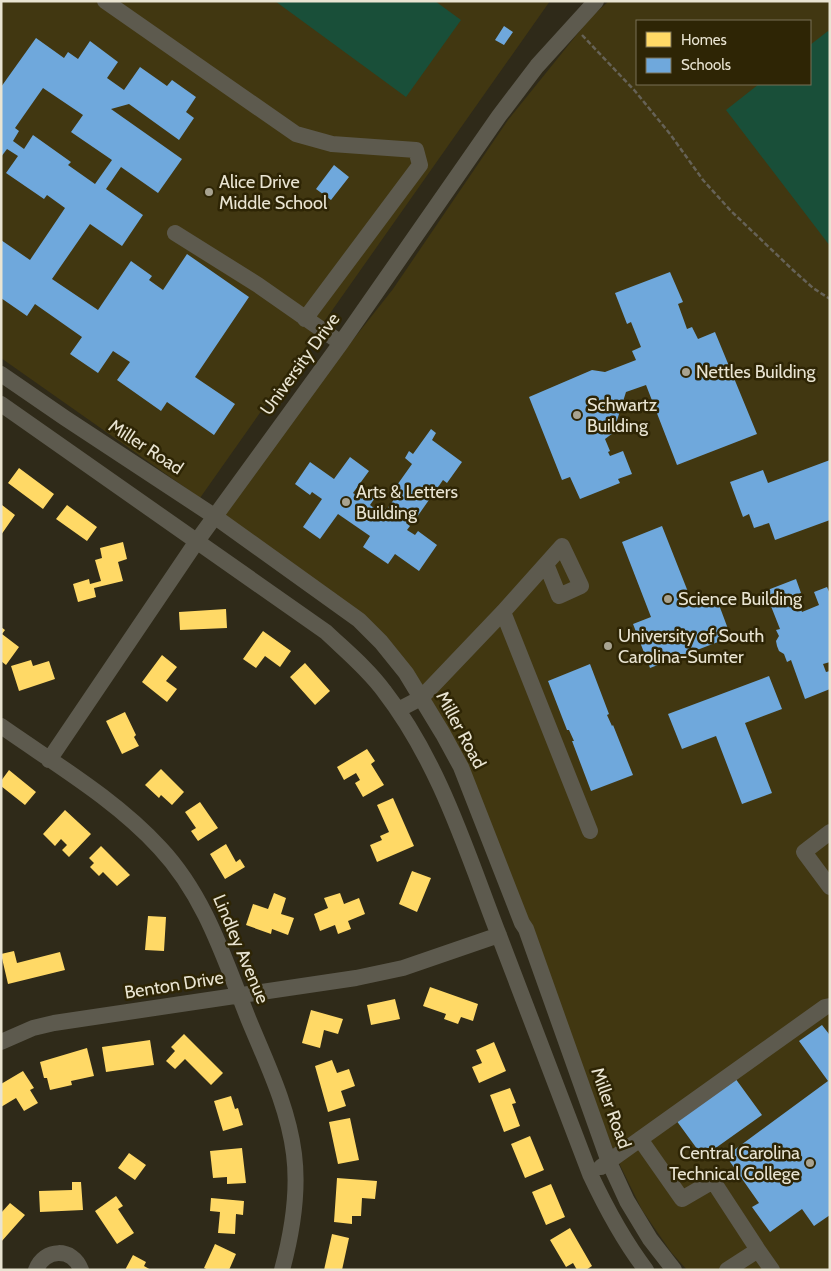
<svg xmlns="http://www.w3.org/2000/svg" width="831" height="1271" viewBox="0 0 831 1271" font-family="Cabin,sans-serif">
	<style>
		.built { fill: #413711; fill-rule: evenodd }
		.green { fill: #194f39 }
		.homes { fill: #ffd966 }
		.schools { fill: #6fa8dc; fill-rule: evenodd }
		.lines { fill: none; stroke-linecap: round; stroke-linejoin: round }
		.path { stroke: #666257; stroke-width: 2.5; stroke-dasharray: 5 2.5; stroke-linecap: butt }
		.minor { stroke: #5d5a4e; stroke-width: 16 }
		.poi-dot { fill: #a8a391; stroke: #2e2505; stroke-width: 2 }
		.labels { text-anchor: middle; stroke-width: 5; stroke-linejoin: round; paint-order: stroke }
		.poi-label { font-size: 18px; fill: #e9e4d2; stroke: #2e2505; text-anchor: start }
		.street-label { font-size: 18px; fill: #e9e4d2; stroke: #2e2505 }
	</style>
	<rect width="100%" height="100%" fill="#2f2a19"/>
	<path class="built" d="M 1,1 L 550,1 L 200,498 L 1,358 Z
		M 609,1 L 830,1 L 830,1270 L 687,1270 L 671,1252 L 642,1210 L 616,1157 L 470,782 L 401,662 L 214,516 L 393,289 L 508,120 L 591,17 ZM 637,21 L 810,21 L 810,84 L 637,84 Z"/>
	<path class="green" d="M 275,1 L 435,1 L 461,20 L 406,97 Z
		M 828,31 L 830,33 L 830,246 L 726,110 L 759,84 L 810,84 L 810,45 Z"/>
	<path class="homes" d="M 19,468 L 54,494 L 43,509 L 8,483 Z
		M 2,505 L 15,515 L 1,535 L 1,507 Z
		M 67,505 L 97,527 L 87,541 L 56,519 Z
		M 123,542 L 127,559 L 118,562 L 123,581 L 94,588 L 96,597 L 78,602 L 73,584 L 89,579 L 90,584 L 101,581 L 95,560 L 102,558 L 100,548 Z
		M 226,609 L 227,628 L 180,630 L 179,612 Z
		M 1,627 L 5,630 L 2,634 L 19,647 L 6,665 L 1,661 Z
		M 263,631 L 291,651 L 280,667 L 265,656 L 256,668 L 243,659 Z
		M 162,655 L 177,667 L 166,681 L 177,689 L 167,702 L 142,682 Z
		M 31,660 L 33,666 L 49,661 L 55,679 L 19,691 L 11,666 Z
		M 305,663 L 330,691 L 315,705 L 290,677 Z
		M 125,712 L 136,735 L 134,737 L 139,746 L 122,754 L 106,721 Z
		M 367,749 L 375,761 L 371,764 L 384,785 L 363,797 L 355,783 L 360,780 L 356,773 L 344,780 L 337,767 Z
		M 161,769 L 184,792 L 172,805 L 161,795 L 159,798 L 145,785 Z
		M 9,770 L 36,792 L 25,805 L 1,786 L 1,781 Z
		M 393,798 L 414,846 L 377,862 L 370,845 L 382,840 L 380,836 L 389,832 L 377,805 Z
		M 200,802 L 218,828 L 198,841 L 191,831 L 196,828 L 185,812 Z
		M 65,810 L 91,834 L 69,857 L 62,850 L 67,845 L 61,839 L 55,846 L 43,834 Z
		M 226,844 L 236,862 L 240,859 L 245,867 L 225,879 L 210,854 Z
		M 101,846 L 130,875 L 117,886 L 103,872 L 99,876 L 90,867 L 94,863 L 89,858 Z
		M 412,871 L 431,878 L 417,912 L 399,904 Z
		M 274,893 L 286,898 L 281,914 L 294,918 L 288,935 L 272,929 L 271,934 L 246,925 L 253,904 L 268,909 Z
		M 340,893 L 344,904 L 359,898 L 365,914 L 348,921 L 351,929 L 338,934 L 335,925 L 320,931 L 314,914 L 328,908 L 324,898 Z
		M 148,916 L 166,917 L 164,951 L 145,950 Z
		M 14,951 L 17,963 L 60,952 L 65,970 L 8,984 L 1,954 Z
		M 430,987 L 478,1004 L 473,1021 L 461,1017 L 458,1024 L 444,1019 L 446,1014 L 423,1006 Z
		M 395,999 L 400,1019 L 371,1025 L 367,1005 Z
		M 311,1010 L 343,1019 L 338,1034 L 324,1030 L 320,1048 L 302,1043 Z
		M 184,1034 L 223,1073 L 211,1085 L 185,1059 L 175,1069 L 166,1061 L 175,1051 L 171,1047 Z
		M 150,1040 L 154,1065 L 106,1072 L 102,1047 Z
		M 494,1042 L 506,1071 L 479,1083 L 472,1067 L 482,1063 L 476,1050 Z
		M 87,1048 L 94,1076 L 71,1081 L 72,1085 L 50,1090 L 47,1078 L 44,1078 L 40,1062 Z
		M 332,1060 L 337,1073 L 349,1069 L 355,1086 L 341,1091 L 346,1106 L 328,1112 L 315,1066 Z
		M 23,1071 L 34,1088 L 30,1090 L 38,1103 L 24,1111 L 16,1098 L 1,1107 L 1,1084 Z
		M 510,1088 L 516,1103 L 512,1104 L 520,1126 L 504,1132 L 490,1095 Z
		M 231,1096 L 235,1109 L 238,1108 L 243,1125 L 223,1131 L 214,1101 Z
		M 350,1118 L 359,1160 L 338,1164 L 329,1122 Z
		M 530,1136 L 544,1170 L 525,1178 L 511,1144 Z
		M 242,1148 L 246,1183 L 227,1184 L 227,1177 L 213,1178 L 210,1151 Z
		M 129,1153 L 146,1165 L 135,1180 L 118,1168 Z
		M 337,1178 L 377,1181 L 375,1199 L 362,1198 L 361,1216 L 352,1216 L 352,1224 L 334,1222 Z
		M 72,1182 L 81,1182 L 83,1210 L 40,1212 L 39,1191 L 72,1190 Z
		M 551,1184 L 565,1217 L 546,1225 L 532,1192 Z
		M 116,1196 L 123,1206 L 118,1209 L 134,1233 L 117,1244 L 95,1211 Z
		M 211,1198 L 244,1201 L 243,1215 L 236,1214 L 235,1234 L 218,1233 L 220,1212 L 210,1211 Z
		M 10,1203 L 25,1215 L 1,1242 L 1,1213 Z
		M 570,1228 L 592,1266 L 586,1270 L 577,1270 L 573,1263 L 566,1267 L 550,1240 Z
		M 332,1234 L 349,1238 L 342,1270 L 324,1270 Z
		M 215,1244 L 236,1254 L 229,1270 L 208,1270 L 204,1268 Z
		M 133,1255 L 146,1262 L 144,1266 L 151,1270 L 125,1270 Z"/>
	<path class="schools" d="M 504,26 L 513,32 L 504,45 L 495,40 Z
		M 36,38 L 64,58 L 68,52 L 78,59 L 90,41 L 118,62 L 107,78 L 124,90 L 140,67 L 167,86 L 172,80 L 196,97 L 186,112 L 194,118 L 179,140 L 129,104 L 111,109 L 182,159 L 158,193 L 121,167 L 106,189 L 143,215 L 122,246 L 90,224 L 52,279 L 98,310 L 131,261 L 152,276 L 149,280 L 163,290 L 187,254 L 249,297 L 195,377 L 235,404 L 214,435 L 167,402 L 161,411 L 117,380 L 130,362 L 113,351 L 98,373 L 70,354 L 82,337 L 35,304 L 27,316 L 1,298 L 1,240 L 30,260 L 65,208 L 47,195 L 44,199 L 6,173 L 18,156 L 7,149 L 1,157 L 1,87 ZM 43,88 L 83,115 L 71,132 L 112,160 L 95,184 L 68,165 L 71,162 L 33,135 L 24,149 L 13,141 L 19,131 L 15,128 Z
		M 334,165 L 349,177 L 331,200 L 316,189 Z
		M 670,272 L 683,302 L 678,304 L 687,329 L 692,327 L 698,339 L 715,332 L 757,434 L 677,465 L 646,385 L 626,392 L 613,433 L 605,439 L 610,451 L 608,452 L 610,456 L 623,451 L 632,474 L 618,479 L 620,483 L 580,499 L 570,477 L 562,480 L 529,397 L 592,370 L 605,372 L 636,360 L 632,351 L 641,347 L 631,322 L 627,324 L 615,293 Z
		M 431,429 L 436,433 L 432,440 L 462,462 L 447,483 L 443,480 L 417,517 L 413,514 L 406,523 L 410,526 L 407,530 L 415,535 L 418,531 L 437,545 L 419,571 L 395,554 L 388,564 L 363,547 L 370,536 L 338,514 L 320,539 L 303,527 L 322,499 L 312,492 L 310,495 L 295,484 L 310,462 L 334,479 L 350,457 L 369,471 L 353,493 L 362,499 L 369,489 L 377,495 L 370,505 L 378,511 L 381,506 L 387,509 L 395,498 L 390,495 L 412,464 L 405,458 L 409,451 L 413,454 Z
		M 830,460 L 830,520 L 775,540 L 769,523 L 754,528 L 749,514 L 743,517 L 730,482 L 763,470 L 768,483 Z
		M 662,526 L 692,602 L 715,594 L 731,637 L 650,668 L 633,624 L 651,617 L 622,542 Z
		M 796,579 L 801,593 L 795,595 L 802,612 L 819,605 L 814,592 L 827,587 L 830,594 L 830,662 L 823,664 L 826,672 L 830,671 L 830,689 L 805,699 L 791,660 L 787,662 L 784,654 L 779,651 L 777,646 L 776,641 L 779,636 L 776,630 L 780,629 L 765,591 Z
		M 590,664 L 609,714 L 607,715 L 612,726 L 613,725 L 633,775 L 591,791 L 572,741 L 574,741 L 569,730 L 567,730 L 548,681 Z
		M 769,676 L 782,709 L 745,723 L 772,793 L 742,804 L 716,736 L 682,749 L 668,714 Z
		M 822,1025 L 829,1034 L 830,1033 L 830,1215 L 814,1226 L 802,1209 L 770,1232 L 752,1207 L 759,1203 L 726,1156 L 828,1081 L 799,1041 Z
		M 735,1078 L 762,1115 L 703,1157 L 676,1120 Z"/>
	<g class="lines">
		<path class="path" d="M 582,35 L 635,91 L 670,134 L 703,180 L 731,211 L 794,271 L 813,288 L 830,299"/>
		<path class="minor" d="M 105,1 L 296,134 L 332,144 L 416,150 L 420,165 L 305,319
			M 175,233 L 258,285 L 341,343
			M 1,374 L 65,418 L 214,516 L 359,620 L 381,642 L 406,673 L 443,734 L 461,767 L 522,923 L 526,929 L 609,1162 L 627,1201 L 650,1239 L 674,1270
			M 1,404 L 326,632 C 346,651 368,669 384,691 C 439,762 466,850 498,933 C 529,1014 560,1094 590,1174 C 606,1208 623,1240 646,1270
			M 503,612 L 590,831
			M 398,710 L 421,698 L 503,612 L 562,546 L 581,586 L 559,596 L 546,564
			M 1,726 C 55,764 115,799 160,848 C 205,896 224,958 248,1018 C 266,1062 288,1106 294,1154 C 299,1193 292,1233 282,1270
			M 49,760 L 197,541 L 341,343 L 499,116 L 537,66 L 596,1
			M 830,832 L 804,852 L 830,887
			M 1,1042 L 33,1028 L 54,1023 L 356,978 L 403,968 L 499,935
			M 640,1139 L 682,1199 L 713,1181 L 758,1250
			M 601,1167 L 825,1007 L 830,1006
			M 36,1270 C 44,1248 73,1247 81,1270
			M 727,1270 L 758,1250 L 772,1270"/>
	</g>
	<g class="poi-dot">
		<circle cx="209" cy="192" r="5"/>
		<circle cx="686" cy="372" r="5"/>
		<circle cx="577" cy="415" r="5"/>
		<circle cx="346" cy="502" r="5"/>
		<circle cx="668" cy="599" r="5"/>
		<circle cx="608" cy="646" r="5"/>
		<circle cx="810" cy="1163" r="5"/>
	</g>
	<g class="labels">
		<g class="poi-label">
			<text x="219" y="188">Alice Drive<tspan x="219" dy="21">Middle School</tspan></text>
			<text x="696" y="378">Nettles Building</text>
			<text x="587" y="411">Schwartz<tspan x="587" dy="21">Building</tspan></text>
			<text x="356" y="498">Arts &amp; Letters<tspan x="356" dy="21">Building</tspan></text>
			<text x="678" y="605">Science Building</text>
			<text x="618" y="642">University of South<tspan x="618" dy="21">Carolina-Sumter</tspan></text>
			<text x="800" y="1159" text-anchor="end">Central Carolina<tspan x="800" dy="21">Technical College</tspan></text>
		</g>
		<g class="street-label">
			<text transform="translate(300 364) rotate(-54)" y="6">University Drive</text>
			<text transform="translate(146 447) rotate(33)" y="6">Miller Road</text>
			<text transform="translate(461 730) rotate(62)" y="6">Miller Road</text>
			<text transform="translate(241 949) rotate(67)" y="6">Lindley Avenue</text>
			<text transform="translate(174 985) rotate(-9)" y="6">Benton Drive</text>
			<text transform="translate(611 1108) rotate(70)" y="6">Miller Road</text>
		</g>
	</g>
	<rect width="831" height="1271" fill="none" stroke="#e9e4d2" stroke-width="5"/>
	<rect x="636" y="20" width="175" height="65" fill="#2e2505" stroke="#797157"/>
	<rect x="646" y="32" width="25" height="15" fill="#ffd966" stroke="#797157"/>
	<text x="681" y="45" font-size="15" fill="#e9e4d2">Homes</text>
	<rect x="646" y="58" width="25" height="15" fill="#6fa8dc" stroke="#797157"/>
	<text x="681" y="70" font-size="15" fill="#e9e4d2">Schools</text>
</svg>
